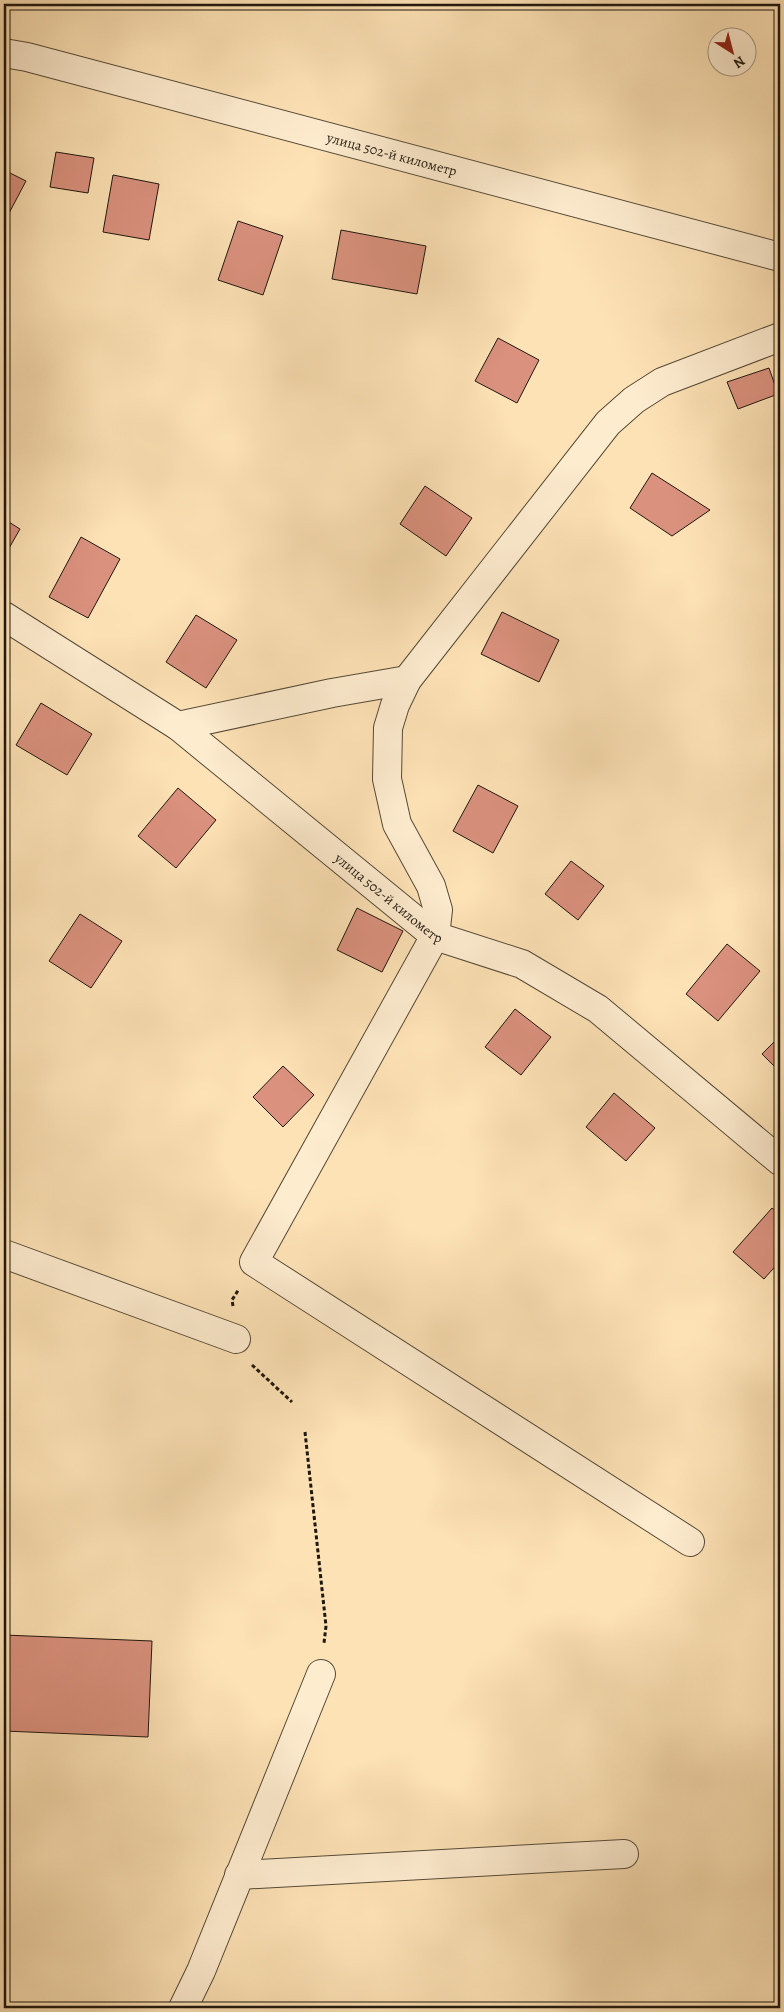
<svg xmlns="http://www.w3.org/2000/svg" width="784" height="2012" viewBox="0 0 784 2012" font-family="Alegreya,serif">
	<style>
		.building { fill: #da917e; stroke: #1f170e }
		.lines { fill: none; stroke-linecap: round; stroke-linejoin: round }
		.minor-casing { stroke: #564a38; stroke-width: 30 }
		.path { stroke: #1f170e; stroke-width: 3; stroke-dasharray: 4 2.5; stroke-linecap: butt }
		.minor { stroke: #feeccf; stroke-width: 28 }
		.labels { text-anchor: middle; stroke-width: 4; stroke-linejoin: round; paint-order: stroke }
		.street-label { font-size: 14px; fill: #1f170e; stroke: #feeccf }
	</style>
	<rect width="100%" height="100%" fill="#fde2b5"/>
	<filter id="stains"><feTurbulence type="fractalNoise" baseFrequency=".004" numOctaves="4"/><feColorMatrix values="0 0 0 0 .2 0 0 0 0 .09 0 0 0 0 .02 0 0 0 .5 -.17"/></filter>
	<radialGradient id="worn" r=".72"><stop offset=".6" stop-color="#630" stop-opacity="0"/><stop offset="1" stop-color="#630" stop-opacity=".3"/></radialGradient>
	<path class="building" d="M 56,152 L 94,158 L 88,193 L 50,187 Z
		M 4,170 L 26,181 L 7,217 L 4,215 Z
		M 113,175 L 159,184 L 149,240 L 103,232 Z
		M 238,221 L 283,236 L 263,295 L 218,280 Z
		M 341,230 L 426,246 L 417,294 L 332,279 Z
		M 498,338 L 539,360 L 517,403 L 475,381 Z
		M 769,368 L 778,394 L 738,409 L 727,382 Z
		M 652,473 L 710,510 L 672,536 L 630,508 Z
		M 425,486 L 472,518 L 446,556 L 400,524 Z
		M 4,519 L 20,529 L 4,557 Z
		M 81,537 L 120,559 L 88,618 L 49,597 Z
		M 502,612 L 559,640 L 539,682 L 481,654 Z
		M 196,615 L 237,640 L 206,688 L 166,662 Z
		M 41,703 L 92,734 L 67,775 L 16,745 Z
		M 478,785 L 518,806 L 493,853 L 453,831 Z
		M 178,788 L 216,820 L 176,868 L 138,836 Z
		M 571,861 L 604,886 L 578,920 L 545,894 Z
		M 357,908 L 403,931 L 382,972 L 337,950 Z
		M 80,914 L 122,941 L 91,988 L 49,961 Z
		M 727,944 L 760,971 L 718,1021 L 686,994 Z
		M 515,1009 L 551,1037 L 521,1075 L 485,1047 Z
		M 780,1036 L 780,1072 L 762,1054 Z
		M 283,1066 L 314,1095 L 283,1127 L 253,1097 Z
		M 614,1093 L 655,1128 L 626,1161 L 586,1127 Z
		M 772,1208 L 780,1215 L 780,1261 L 764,1279 L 733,1252 Z
		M 4,1635 L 152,1641 L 148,1737 L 4,1731 Z"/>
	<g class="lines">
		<g class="minor-casing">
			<g id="minor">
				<path id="s1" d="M 4,53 L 27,57 L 780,257"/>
				<path id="s2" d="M 4,616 L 178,726 L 435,936 L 522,964 L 598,1009 L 780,1161"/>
				<path d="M 178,726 L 332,693 L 407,680"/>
				<path d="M 4,1254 L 236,1339"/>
				<path d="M 690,1542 L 254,1262 L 435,936 L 438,910 L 431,886 L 397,824 L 387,779 L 388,728 L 395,705 L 407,680 L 608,423 L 634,400 L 662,382 L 780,337"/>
				<path d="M 239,1875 L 624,1854"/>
				<path d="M 183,2008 L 201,1971 L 321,1674"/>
			</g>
		</g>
		<path class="path" d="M 233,1306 L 232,1300 L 239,1289
			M 252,1365 L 292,1402
			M 305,1432 L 326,1626 L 324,1643"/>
		<use href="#minor" class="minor"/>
	</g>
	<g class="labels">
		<g class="street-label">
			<text dy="5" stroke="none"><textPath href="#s1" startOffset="401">улица 502-й километр</textPath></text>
			<text dy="5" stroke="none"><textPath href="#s2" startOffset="478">улица 502-й километр</textPath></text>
		</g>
	</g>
	<rect width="784" height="2012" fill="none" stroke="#fde2b5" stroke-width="20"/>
	<rect x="5" y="5" width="774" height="2002" fill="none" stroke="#1f170e" stroke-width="2.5"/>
	<rect x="10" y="10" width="764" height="1992" fill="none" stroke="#1f170e"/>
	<g transform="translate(732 52) rotate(144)"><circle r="24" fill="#feeccf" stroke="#a59782"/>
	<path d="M0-4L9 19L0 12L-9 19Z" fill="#8f2418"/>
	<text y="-8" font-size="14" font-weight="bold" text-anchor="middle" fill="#1f170e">N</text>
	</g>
	<rect width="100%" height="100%" filter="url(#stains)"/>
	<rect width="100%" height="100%" fill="url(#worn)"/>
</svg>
